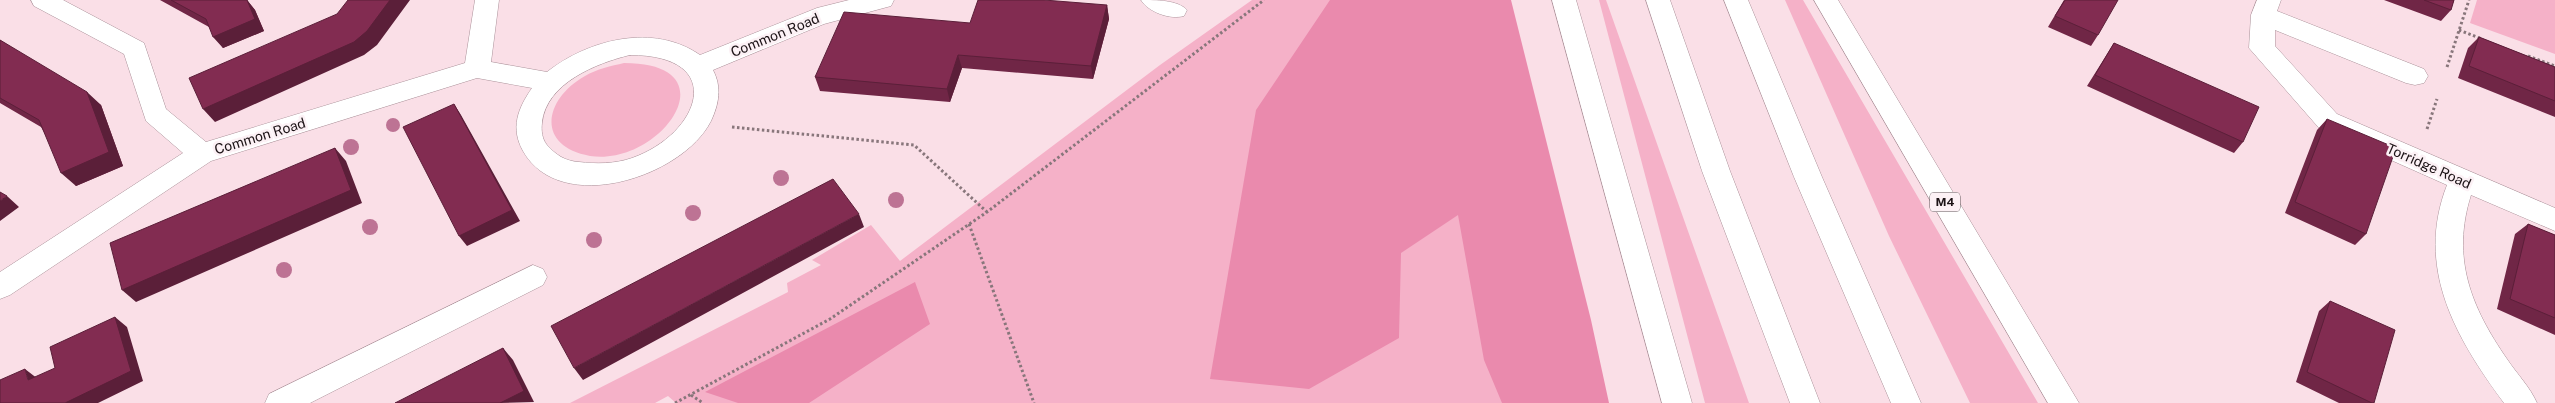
<svg xmlns="http://www.w3.org/2000/svg" width="2555" height="403" viewBox="0 0 2555 403" font-family="'Public Sans',sans-serif">
	<style>
		.green { fill: #f5b1c8 }
		.forest { fill: #ea8aad }
		.lines { fill: none; stroke-linecap: round; stroke-linejoin: round }
		.minor-casing { stroke: #aa9199; stroke-width: 1 }
		.highway-casing { stroke: #aa9199; stroke-width: 1 }
		.path { stroke: #88767b; stroke-width: 3; stroke-dasharray: 2.5 2.5; stroke-linecap: butt }
		.minor { fill: #fff; fill-rule: evenodd }
		.highway { fill: #fff; fill-rule: evenodd }
		.tree { fill: #bd7394 }
		.wall { fill: #702646 }
		.shaded-wall { fill: #5b1f39 }
		.building { fill: #822c51; stroke: #5b1f39 }
		.labels { text-anchor: middle; stroke-width: 5; stroke-linejoin: round; paint-order: stroke }
		.shield { fill: #fcf1f5; stroke: #5f5659; stroke-width: 1 }
		.shield-label { font-size: 12px; font-weight: bold; fill: #1c1316 }
		.street-label { font-size: 14px; fill: #1c1316; stroke: #fcf1f5 }
	</style>
	<rect width="100%" height="100%" fill="#fadfe7"/>
	<path class="green" d="M 1252,0 L 1475,0 L 1565,403 L 676,403 L 668,396 L 655,403 L 570,403 L 788,292 L 787,283 L 821,265 L 812,260 L 871,225 L 900,261 L 1160,65 Z
		M 1599,0 L 1606,0 L 1749,403 L 1705,403 Z
		M 1785,0 L 1803,0 L 2038,403 L 1970,403 L 1889,236 Z
		M 2477,0 L 2555,0 L 2555,54 L 2470,23 Z
		M 624,63 C 734,63 661,167 590,156 C 535,146 544,99 585,76 C 597,69 611,66 624,63 Z"/>
	<path class="forest" d="M 1330,0 L 1511,0 L 1591,320 L 1609,403 L 1502,403 L 1484,360 L 1458,215 L 1401,253 L 1399,338 L 1309,389 L 1210,379 L 1256,110 Z
		M 915,282 L 930,324 L 809,403 L 738,403 L 705,392 Z"/>
	<g class="lines">
		<g class="minor-casing">
			<path id="minor" d="M 31,0 L 63,0 L 144,43 L 166,109 L 206,142 L 465,63 L 475,0 L 499,0 L 491,62 L 547,72 C 589,39 654,23 700,55 L 817,8 L 849,0 L 894,0 L 891,6 L 824,24 L 713,70 C 722,87 719,104 711,121 C 683,177 560,217 523,151 C 510,128 518,108 532,88 L 477,78 L 211,161 L 10,295 L 0,299 L 0,272 L 183,153 L 146,121 L 124,54 L 34,6 ZM 630,55 C 729,55 700,134 632,158 C 615,164 596,164 579,162 C 565,161 556,155 547,145 C 542,139 541,130 542,123 C 546,83 597,63 630,55 Z
				M 1141,0 C 1156,0 1178,0 1187,10 L 1184,16 C 1170,20 1148,12 1141,0 Z
				M 2257,0 L 2281,0 L 2277,11 L 2424,69 L 2428,76 L 2424,83 L 2415,85 L 2406,83 L 2275,30 L 2275,46 L 2337,114 L 2555,208 L 2555,231 L 2471,195 C 2451,258 2471,307 2507,359 C 2517,374 2530,387 2537,403 L 2504,403 C 2455,337 2415,267 2447,185 L 2319,128 L 2249,48 L 2251,15 Z
				M 533,265 L 543,269 L 547,277 L 543,285 L 310,403 L 265,403 L 269,394 Z"/>
		</g>
		<g class="highway-casing">
			<path id="highway" d="M 1552,0 L 1576,0 L 1692,403 L 1662,403 Z
				M 1646,0 L 1670,0 L 1730,171 L 1820,403 L 1790,403 L 1702,171 Z
				M 1724,0 L 1748,0 L 1822,177 L 1921,403 L 1891,403 L 1794,177 Z
				M 1814,0 L 1838,0 L 2079,403 L 2048,403 Z"/>
		</g>
		<path class="path" d="M 2459,30 L 2482,39
			M 2528,56 L 2555,66
			M 2447,67 L 2469,0
			M 732,127 L 914,145 L 987,212
			M 2427,129 L 2437,99
			M 969,224 L 1034,403
			M 691,395 L 703,403
			M 675,403 L 830,319 L 987,212 L 1264,0"/>
		<use href="#minor" class="minor"/>
		<use href="#highway" class="highway"/>
	</g>
	<g class="tree">
		<circle cx="393" cy="125" r="7"/>
		<circle cx="351" cy="147" r="8"/>
		<circle cx="781" cy="178" r="8"/>
		<circle cx="896" cy="200" r="8"/>
		<circle cx="693" cy="213" r="8"/>
		<circle cx="370" cy="227" r="8"/>
		<circle cx="594" cy="240" r="8"/>
		<circle cx="284" cy="270" r="8"/>
	</g>
	<path class="wall" d="M 160,0 L 247,0 L 255,10 L 264,31 L 223,48 L 209,27 Z
		M 2064,0 L 2098,35 L 2091,46 L 2048,27 Z
		M 2384,0 L 2454,0 L 2451,10 L 2441,21 Z
		M 1107,5 L 1109,19 L 1093,79 L 962,68 L 950,102 L 820,91 L 815,77 L 970,23 Z
		M 2479,37 L 2555,67 L 2555,117 L 2458,78 L 2468,48 Z
		M 0,40 L 101,105 L 123,166 L 76,186 L 41,127 L 0,103 Z
		M 2114,43 L 2243,142 L 2234,153 L 2087,86 Z
		M 2327,119 L 2366,234 L 2355,245 L 2285,213 L 2317,130 Z
		M 2528,224 L 2555,235 L 2555,335 L 2497,309 L 2515,234 Z
		M 2330,301 L 2374,403 L 2339,403 L 2296,382 L 2319,311 Z"/>
	<path class="shaded-wall" d="M 247,0 L 255,10 L 264,31 L 223,48 L 213,37 Z
		M 390,0 L 410,0 L 377,45 L 364,55 L 215,122 L 203,109 Z
		M 1107,5 L 1109,19 L 1093,79 L 1091,66 Z
		M 958,55 L 962,68 L 950,102 L 947,89 Z
		M 87,92 L 101,105 L 123,166 L 76,186 L 61,173 Z
		M 454,104 L 461,115 L 520,221 L 467,246 L 459,236 Z
		M 335,148 L 346,161 L 362,203 L 136,302 L 122,290 Z
		M 7,196 L 19,207 L 0,221 L 0,201 Z
		M 859,214 L 864,227 L 583,380 L 574,368 Z
		M 115,317 L 127,327 L 143,381 L 98,403 L 65,403 Z
		M 503,348 L 513,360 L 534,402 L 500,403 Z
		M 25,369 L 38,379 L 28,380 Z"/>
	<path class="building" d="M 171,0 L 247,0 L 255,19 L 213,37 L 206,19 Z
		M 348,0 L 390,0 L 367,31 L 354,42 L 203,109 L 189,78 L 337,14 Z
		M 978,0 L 1044,0 L 1107,5 L 1091,66 L 958,55 L 947,89 L 815,77 L 844,12 L 970,23 Z
		M 2065,0 L 2118,0 L 2098,35 L 2055,16 Z
		M 2424,0 L 2454,0 L 2451,10 Z
		M 2479,37 L 2555,67 L 2555,101 L 2469,66 Z
		M 0,40 L 87,92 L 109,152 L 61,173 L 39,120 L 0,98 Z
		M 2114,43 L 2259,107 L 2243,142 L 2095,75 Z
		M 454,104 L 512,210 L 459,236 L 403,127 Z
		M 2327,119 L 2396,148 L 2366,234 L 2295,202 Z
		M 335,148 L 351,190 L 122,290 L 110,243 Z
		M 833,179 L 859,214 L 574,368 L 551,326 Z
		M 0,192 L 7,196 L 0,201 Z
		M 2528,224 L 2555,235 L 2555,318 L 2510,299 Z
		M 2330,301 L 2395,330 L 2374,403 L 2372,403 L 2307,372 Z
		M 115,317 L 131,371 L 65,403 L 0,403 L 0,380 L 25,369 L 28,380 L 55,368 L 50,347 Z
		M 503,348 L 524,391 L 500,403 L 395,403 Z"/>
	<g class="labels">
		<rect class="shield" x="1930" y="192.5" width="30" height="19" rx="4"/>
		<g class="shield-label">
			<text x="1945" y="206">M4</text>
		</g>
		<g class="street-label">
			<text transform="translate(775 35) rotate(-22)" y="5">Common Road</text>
			<text transform="translate(260 136) rotate(-17)" y="5">Common Road</text>
			<text transform="translate(2429 166) rotate(24)" y="5">Torridge Road</text>
		</g>
	</g>
</svg>
